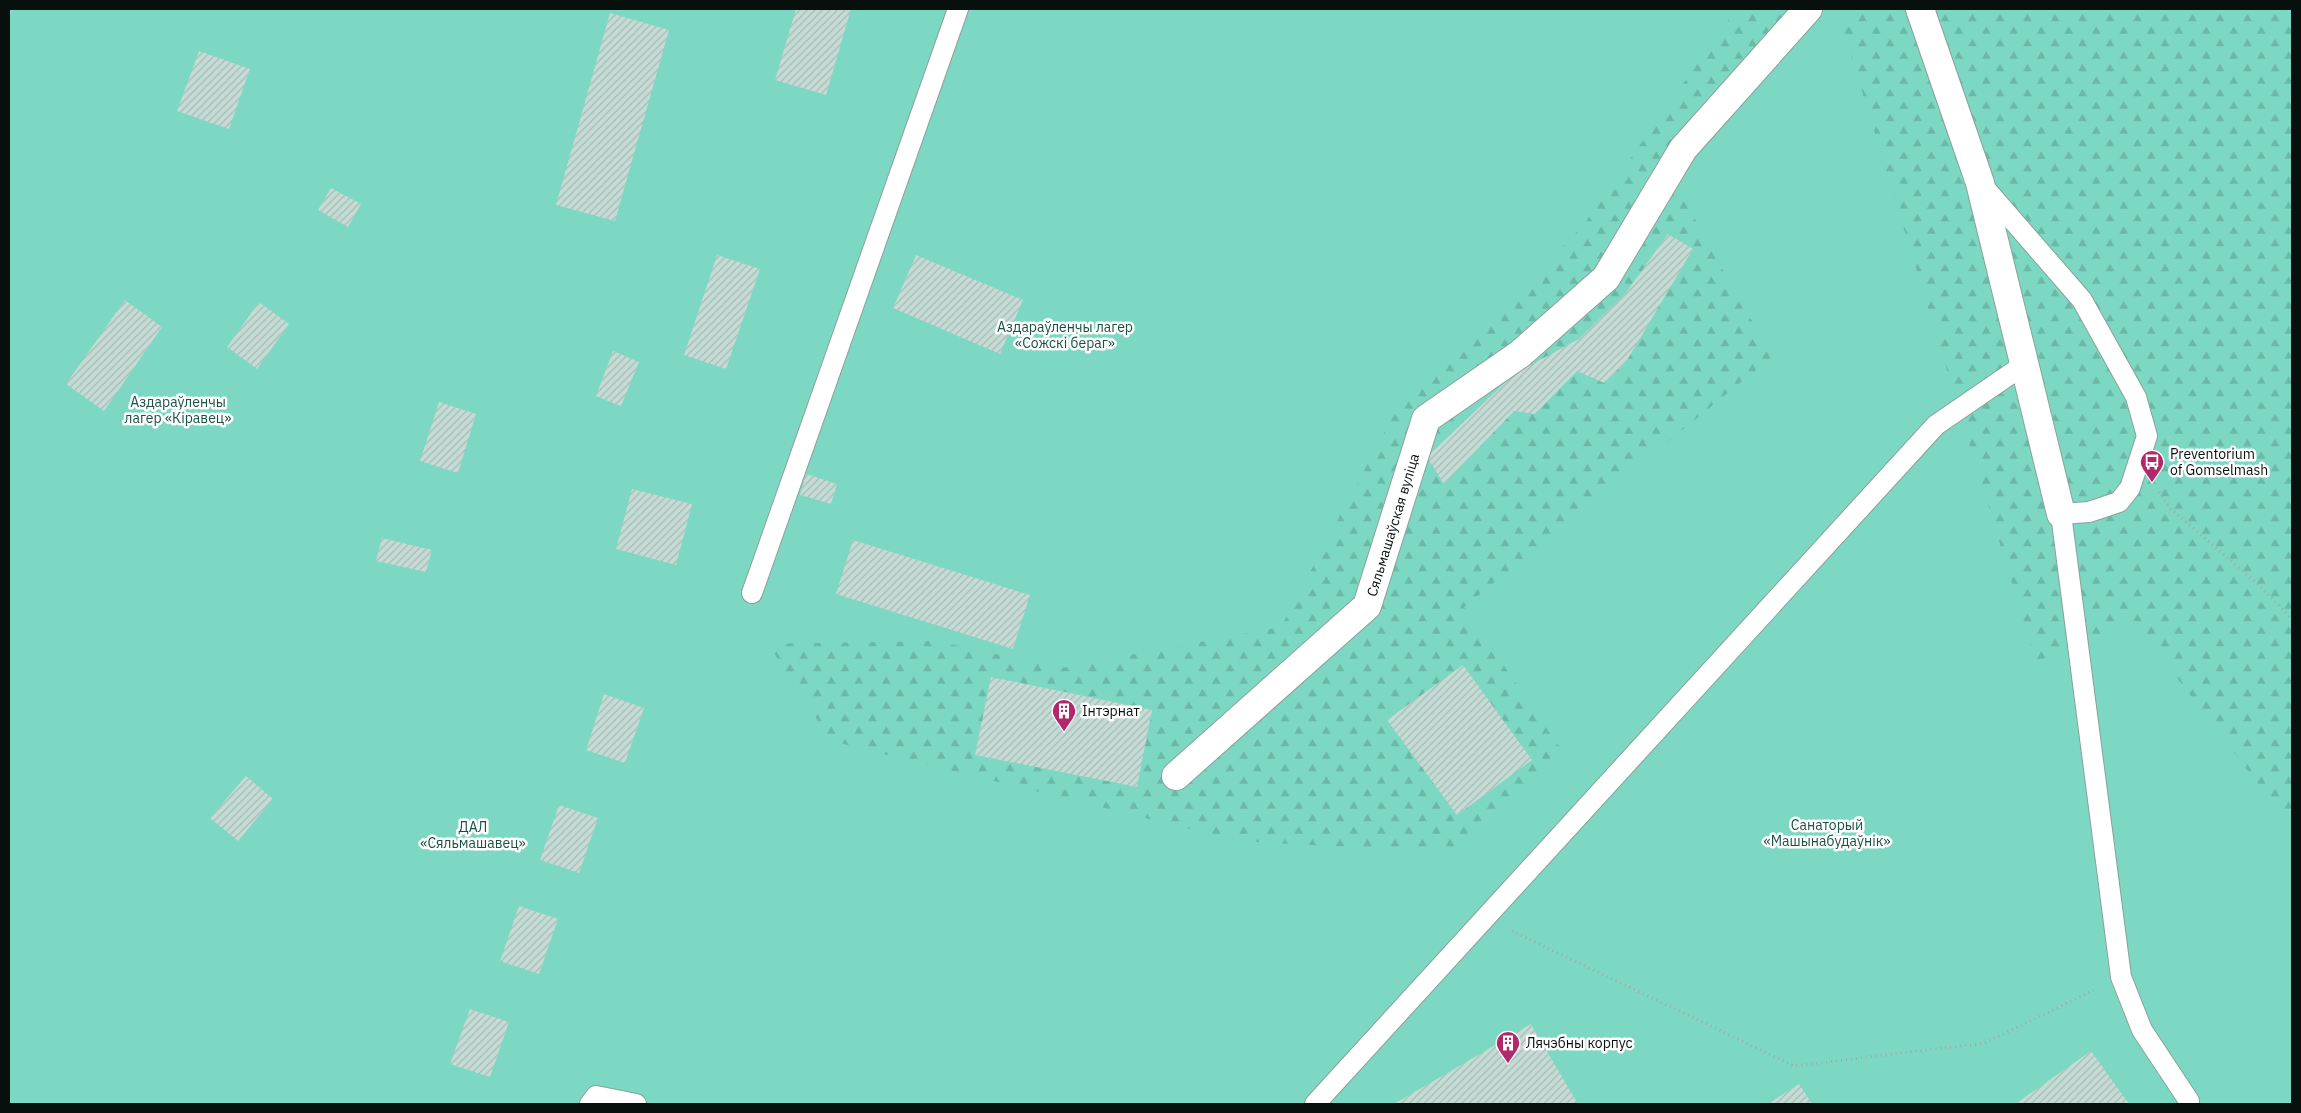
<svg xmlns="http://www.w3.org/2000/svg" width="2301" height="1113" viewBox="0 0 2301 1113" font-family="'IBM Plex Sans',sans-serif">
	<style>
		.forest { fill: url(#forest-firs) }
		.park { fill: #7cd8c2 }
		.building { fill: url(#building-hatch) }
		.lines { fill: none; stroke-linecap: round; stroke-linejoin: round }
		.service-casing { stroke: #8ba19a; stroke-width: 22 }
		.minor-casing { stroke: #8ba19a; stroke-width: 30 }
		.path { stroke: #9bada8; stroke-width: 3; stroke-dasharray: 1 4; stroke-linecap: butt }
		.service { stroke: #fff; stroke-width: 20 }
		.minor { stroke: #fff; stroke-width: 28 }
		.labels { text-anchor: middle; stroke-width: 5; stroke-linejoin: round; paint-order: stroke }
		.park-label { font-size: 14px; fill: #1a5146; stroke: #fefefe }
		.poi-label { font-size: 14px; fill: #08100e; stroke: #fefefe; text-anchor: start }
		.street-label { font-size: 14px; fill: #08100e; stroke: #fefefe }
	</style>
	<defs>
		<pattern id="forest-firs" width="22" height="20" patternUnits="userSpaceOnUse" patternTransform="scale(1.25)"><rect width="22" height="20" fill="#7cd8c2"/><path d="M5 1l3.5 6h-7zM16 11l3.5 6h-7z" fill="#6ab8a6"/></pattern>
		<pattern id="building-hatch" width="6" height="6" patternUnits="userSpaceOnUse" patternTransform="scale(1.25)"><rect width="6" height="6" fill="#c5dbd5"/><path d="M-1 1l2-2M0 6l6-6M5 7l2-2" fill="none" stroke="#a8bbb6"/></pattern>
	</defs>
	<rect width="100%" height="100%" fill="#e0f7f0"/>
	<path class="forest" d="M 9,9 L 2292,9 L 2292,1104 L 9,1104 Z"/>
	<path class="park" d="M 9,9 L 1736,9 L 1582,227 L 1396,410 L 1281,627 L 1061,668 L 935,641 L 768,644 L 831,741 L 1239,841 L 1456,853 L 1567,758 L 1464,607 L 1777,353 L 1747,314 L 1672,177 L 1827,9 L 1837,9 L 2036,662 L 2133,620 L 2292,829 L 2292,1104 L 9,1104 Z"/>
	<path class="building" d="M 796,9 L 851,9 L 826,95 L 775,80 Z
		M 610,13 L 669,30 L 615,221 L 556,205 Z
		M 199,51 L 250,69 L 229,129 L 177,111 Z
		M 331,188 L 361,204 L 348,227 L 318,210 Z
		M 1668,234 L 1693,249 L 1626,362 L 1604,383 L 1577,371 L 1535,414 L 1514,411 L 1444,484 L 1427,457 L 1514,374 L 1579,339 L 1625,294 Z
		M 717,255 L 760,269 L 726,369 L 684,355 Z
		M 916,255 L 1023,300 L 1000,354 L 893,308 Z
		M 125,300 L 162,327 L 104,411 L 66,384 Z
		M 259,302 L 289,324 L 257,369 L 227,347 Z
		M 613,351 L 639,362 L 621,406 L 596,396 Z
		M 439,402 L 476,414 L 458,473 L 420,461 Z
		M 806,474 L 837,484 L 831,504 L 800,495 Z
		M 632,489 L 692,504 L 676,565 L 616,549 Z
		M 382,538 L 432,550 L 426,572 L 376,561 Z
		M 853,540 L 1030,595 L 1013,649 L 836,594 Z
		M 1463,665 L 1532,760 L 1457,815 L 1387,720 Z
		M 991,677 L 1152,710 L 1137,787 L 975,755 Z
		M 604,694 L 644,708 L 625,763 L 586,750 Z
		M 246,776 L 273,799 L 238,841 L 210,818 Z
		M 559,805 L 598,818 L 579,873 L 540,860 Z
		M 519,906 L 558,919 L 539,974 L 500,961 Z
		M 470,1009 L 509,1022 L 490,1077 L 450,1064 Z
		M 1531,1024 L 1578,1104 L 1394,1104 Z
		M 2091,1051 L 2129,1104 L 2015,1104 Z
		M 1799,1084 L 1812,1104 L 1768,1104 Z"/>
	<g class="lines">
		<g class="service-casing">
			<path id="service" d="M 1983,186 L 2082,300 L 2136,397 L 2147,436 L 2130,488 L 2119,502 L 2089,512 L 2061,514 L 2121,977 L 2142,1030 L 2189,1101
				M 752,593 L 958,9
				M 590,1104 L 596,1096 L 636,1104
				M 1315,1104 L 1936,425 L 2025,364"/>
		</g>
		<g class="minor-casing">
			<path id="minor" d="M 1920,9 L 1980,183 L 2061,514
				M 1176,776 L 1367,606 L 1426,419 L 1520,354 L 1606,278 L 1683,149 L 1808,9"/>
		</g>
		<path class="path" d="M 2159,492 L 2171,509 L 2258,584 L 2292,619
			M 1512,931 L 1794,1066 L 1985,1043 L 2096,989"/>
		<use href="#service" class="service"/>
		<use href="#minor" class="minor"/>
	</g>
	<defs>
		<g id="bus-pin" transform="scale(1.25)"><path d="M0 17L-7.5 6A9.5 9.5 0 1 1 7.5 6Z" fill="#b1296b" stroke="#fefefe"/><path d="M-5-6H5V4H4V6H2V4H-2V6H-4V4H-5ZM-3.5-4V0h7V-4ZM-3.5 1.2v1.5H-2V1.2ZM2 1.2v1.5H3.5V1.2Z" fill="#fff"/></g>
		<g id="building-pin" transform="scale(1.25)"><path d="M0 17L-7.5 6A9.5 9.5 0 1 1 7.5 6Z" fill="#b1296b" stroke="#fefefe"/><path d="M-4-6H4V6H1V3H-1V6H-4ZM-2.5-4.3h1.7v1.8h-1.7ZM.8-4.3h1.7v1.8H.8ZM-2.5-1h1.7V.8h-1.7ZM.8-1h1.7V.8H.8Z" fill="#fff"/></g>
	</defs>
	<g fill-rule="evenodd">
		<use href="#bus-pin" x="2152" y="462"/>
		<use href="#building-pin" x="1064" y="711"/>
		<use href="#building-pin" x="1508" y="1043"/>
	</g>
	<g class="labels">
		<g class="park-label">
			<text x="1065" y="332">Аздараўленчы лагер<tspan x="1065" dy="16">«Сожскі бераг»</tspan></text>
			<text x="178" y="407">Аздараўленчы<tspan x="178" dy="16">лагер «Кіравец»</tspan></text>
			<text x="1827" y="830">Санаторый<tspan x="1827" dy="16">«Машынабудаўнік»</tspan></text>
			<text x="473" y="832">ДАЛ<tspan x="473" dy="16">«Сяльмашавец»</tspan></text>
		</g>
		<g class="poi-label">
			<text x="2170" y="459">Preventorium<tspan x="2170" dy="16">of Gomselmash</tspan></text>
			<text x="1082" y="716">Інтэрнат</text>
			<text x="1526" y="1048">Лячэбны корпус</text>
		</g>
		<g class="street-label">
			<text transform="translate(1393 525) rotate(-73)" y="5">Сяльмашаўская вуліца</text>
		</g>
	</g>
	<rect width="2301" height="1113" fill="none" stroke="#08100e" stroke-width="20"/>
</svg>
